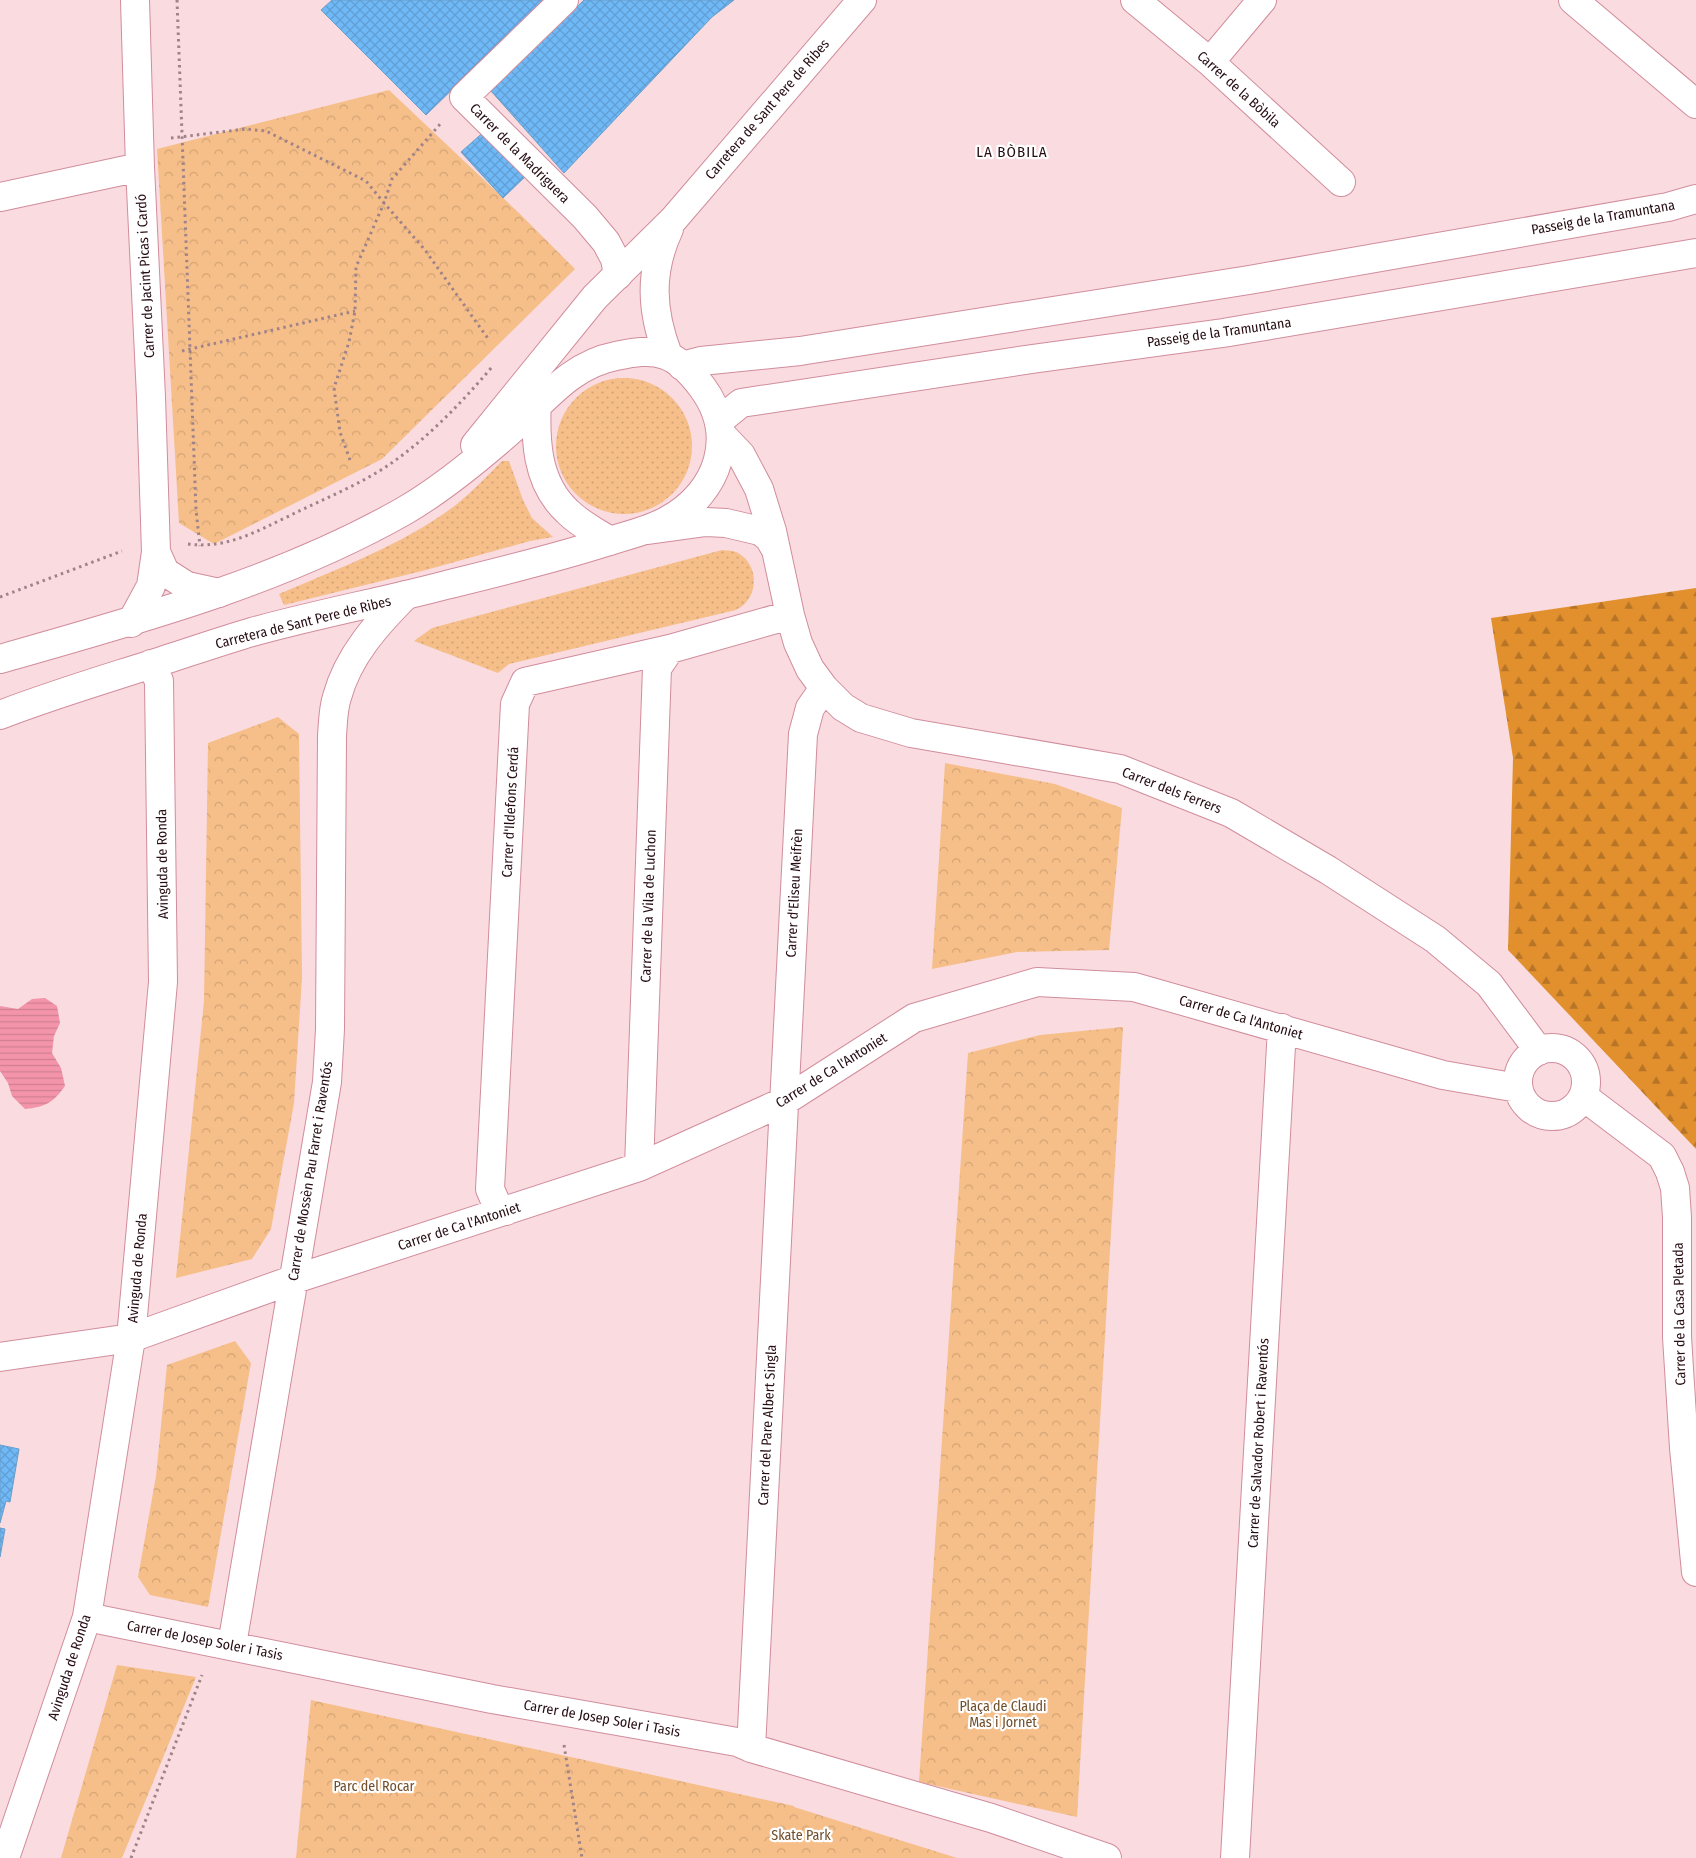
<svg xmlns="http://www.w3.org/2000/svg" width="1696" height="1858" viewBox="0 0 1696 1858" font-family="'Fira Sans Condensed',sans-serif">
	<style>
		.grass { fill: url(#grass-dots) }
		.forest { fill: url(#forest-firs) }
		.park { fill: url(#park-crowns) }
		.water { fill: url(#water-rules) }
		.building { fill: url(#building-cross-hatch); stroke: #6a9dc8 }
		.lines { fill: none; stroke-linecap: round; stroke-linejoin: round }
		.minor-casing { stroke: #d18d9c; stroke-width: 30 }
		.tertiary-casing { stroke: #d18d9c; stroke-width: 30 }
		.path { stroke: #9f8389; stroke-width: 3; stroke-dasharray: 2.5 4; stroke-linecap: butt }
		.minor { stroke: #fff; stroke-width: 28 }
		.tertiary { stroke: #fff; stroke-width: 28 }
		.labels { text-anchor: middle; stroke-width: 4.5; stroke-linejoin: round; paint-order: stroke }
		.street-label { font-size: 14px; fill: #260d13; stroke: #fff }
		.park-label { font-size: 14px; fill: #714e2a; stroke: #fff }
		.neighbourhood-label { font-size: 15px; letter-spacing: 1px; fill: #260d13; stroke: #fff }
	</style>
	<defs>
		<pattern id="grass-dots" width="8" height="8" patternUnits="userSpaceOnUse" patternTransform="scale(1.25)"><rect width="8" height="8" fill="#f6bf89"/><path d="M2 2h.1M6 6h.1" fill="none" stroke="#d3a375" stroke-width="1.8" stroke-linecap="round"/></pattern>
		<pattern id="forest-firs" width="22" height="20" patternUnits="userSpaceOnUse" patternTransform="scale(1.25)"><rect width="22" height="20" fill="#e2902e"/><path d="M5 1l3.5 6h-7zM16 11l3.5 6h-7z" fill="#b77426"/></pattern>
		<pattern id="park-crowns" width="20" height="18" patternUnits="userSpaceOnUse" patternTransform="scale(1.25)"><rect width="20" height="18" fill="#f6bf89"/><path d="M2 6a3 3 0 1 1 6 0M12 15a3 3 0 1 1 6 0" fill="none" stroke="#d3a375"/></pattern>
		<pattern id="water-rules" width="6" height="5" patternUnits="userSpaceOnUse" patternTransform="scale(1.25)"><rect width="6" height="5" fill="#f394aa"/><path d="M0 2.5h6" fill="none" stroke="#d07e91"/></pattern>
		<pattern id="building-cross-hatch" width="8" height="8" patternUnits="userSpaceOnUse" patternTransform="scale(1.25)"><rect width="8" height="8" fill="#6fb9f7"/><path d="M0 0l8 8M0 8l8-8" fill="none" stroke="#609ed3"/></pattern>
	</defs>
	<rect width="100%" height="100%" fill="#f9dbe0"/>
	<path class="grass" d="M556 446a68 68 0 1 1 136 0a68 68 0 1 1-136 0Z
		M 502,461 L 509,461 L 523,500 L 532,518 L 553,537 L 530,541 L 426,570 L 284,605 L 279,594 C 337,569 407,543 457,504 C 473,491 487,476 502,461 Z
		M 722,550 C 727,551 733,550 738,553 C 760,565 759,599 736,610 L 509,664 L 498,673 L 414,641 L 432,628 Z"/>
	<path class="forest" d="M 1696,588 L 1696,1149 L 1508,950 L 1513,758 L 1491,618 Z"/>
	<path class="park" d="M 389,90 L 520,214 L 575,269 L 382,459 L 214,544 L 179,523 L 157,149 Z
		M 278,717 L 299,734 L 302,978 L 294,1103 L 271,1229 L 252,1259 L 176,1278 L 204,1001 L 208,743 Z
		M 945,763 L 1055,784 L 1122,808 L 1109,950 L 1017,952 L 932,969 Z
		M 1123,1027 L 1077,1817 L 919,1782 L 968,1053 L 1040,1035 Z
		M 235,1341 L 251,1363 L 208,1607 L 150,1595 L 138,1577 L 156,1476 L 167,1365 Z
		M 117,1665 L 196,1677 L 122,1858 L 61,1858 Z
		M 311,1700 L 794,1806 L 794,1807 L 957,1858 L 296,1858 Z"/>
	<path class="water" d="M 45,998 L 57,1006 L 60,1023 L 54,1036 L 52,1053 L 61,1068 L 65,1086 C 53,1103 45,1107 25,1109 L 12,1096 L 8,1083 L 0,1071 L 0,1006 L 18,1009 L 32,999 Z"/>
	<path class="building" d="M 332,0 L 544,0 L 426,115 L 321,10 Z
		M 584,0 L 734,0 L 712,17 L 564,173 L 491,91 Z
		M 487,129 L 530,172 L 503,198 L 461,152 Z
		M 0,1445 L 19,1449 L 10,1502 L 6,1501 L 0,1523 Z
		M 0,1528 L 5,1529 L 0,1557 Z"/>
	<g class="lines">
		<g class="minor-casing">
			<path id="minor" d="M 564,0 L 464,97 L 585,217 L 606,242 L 615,259 L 618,275
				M 1135,0 L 1210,62 L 1341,182
				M 1573,0 L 1696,104
				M 1210,62 L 1262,0
				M 0,197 L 140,167
				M 721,434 L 741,455 L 759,489 L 772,531 L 790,615 L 798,643 L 810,669 L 824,688 L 843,707 L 861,718 L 911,733 L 1120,769 L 1231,813 L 1328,870 L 1435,939 L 1489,984 L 1539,1051
				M 648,530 L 706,522 L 726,523 L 760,531 L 769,538 L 776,550
				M 156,552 L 165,572 L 187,586 L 219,593
				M 131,623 L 151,586 L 156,552 L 151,397 L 140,167 L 135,0
				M1518 1082a34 34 0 1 1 68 0a34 34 0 1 1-68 0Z
				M 1584,1097 L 1662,1156 L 1670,1172 L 1675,1188 L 1677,1217 L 1677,1337 L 1684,1448 L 1696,1572
				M 639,1167 L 657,668 L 670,649
				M 506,1211 L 496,1203 L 490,1189 L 515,704 L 525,682 L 670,649 L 790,615
				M 0,1357 L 131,1338 L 292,1280 L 639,1167 L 783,1102 L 914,1018 L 1037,982 L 1134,987 L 1443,1075 L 1518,1088
				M 87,1617 L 492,1699 L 737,1742 L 751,1748 L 991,1818 L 1107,1858
				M 232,1645 L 327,1082 L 330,1029 L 332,736 C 333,723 333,709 337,697 C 348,656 377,624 406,595
				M 751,1748 L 803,734 L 810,708 L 824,688
				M 1235,1858 L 1282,1028"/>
		</g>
		<g class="tertiary-casing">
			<path id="tertiary" d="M 668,355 C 651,311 649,272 669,229
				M 682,366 L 701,361 L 800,351 L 1249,280 L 1668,207 L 1696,199
				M 537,396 C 535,437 535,482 568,512 C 580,524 596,532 610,541
				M 719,421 L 741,403 L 1032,359 L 1223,333 L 1696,253
				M 475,445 L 595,297 L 673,220 L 862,0
				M 0,659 C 137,620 279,582 404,511 C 442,489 477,460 510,431 C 544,402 569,365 616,356 C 631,353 650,349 665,355 C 680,360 693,375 702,387 C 738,435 719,492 668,520 C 649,531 627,535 606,542 C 553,559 499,572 446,585 C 382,602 316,614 252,632 C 218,642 184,654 149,665 C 99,681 49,696 0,715
				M 5,1858 L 87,1617 L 131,1338 L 163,982 L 159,681 L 151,664"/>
		</g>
		<path class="path" d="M 177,0 L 196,510 L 200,546
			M 171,138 L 246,129 L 266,131 L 366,181 L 384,203 L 392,179 L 442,122
			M 182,351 L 355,311
			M 350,460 L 340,432 L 334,388 L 349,342 L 355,311 L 356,267 L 384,203 L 425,250 L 489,340
			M 188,544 C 227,549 255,532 289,516 C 323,499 362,484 393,462 C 431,435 462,402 492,367
			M 0,597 L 122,551
			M 564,1745 L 582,1858
			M 131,1858 L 202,1675"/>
		<use href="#minor" class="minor"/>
		<use href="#tertiary" class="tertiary"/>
	</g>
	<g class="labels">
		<g class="street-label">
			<text transform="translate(1239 89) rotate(42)" y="5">Carrer de la Bòbila</text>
			<text transform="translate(767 109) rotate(-49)" y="5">Carretera de Sant Pere de Ribes</text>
			<text transform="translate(520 153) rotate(45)" y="5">Carrer de la Madriguera</text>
			<text transform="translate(1603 217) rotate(-10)" y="5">Passeig de la Tramuntana</text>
			<text transform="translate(145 276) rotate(-93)" y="5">Carrer de Jacint Picas i Cardó</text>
			<text transform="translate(1219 332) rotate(-8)" y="5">Passeig de la Tramuntana</text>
			<text transform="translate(303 622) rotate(-14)" y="5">Carretera de Sant Pere de Ribes</text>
			<text transform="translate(1172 790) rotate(21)" y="5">Carrer dels Ferrers</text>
			<text transform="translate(510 812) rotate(-87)" y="5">Carrer d'Ildefons Cerdá</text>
			<text transform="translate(162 864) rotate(-91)" y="5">Avinguda de Ronda</text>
			<text transform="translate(794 893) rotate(-87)" y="5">Carrer d'Eliseu Meifrèn</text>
			<text transform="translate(648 906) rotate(-88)" y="5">Carrer de la Vila de Luchon</text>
			<text transform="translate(1241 1017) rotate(16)" y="5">Carrer de Ca l'Antoniet</text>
			<text transform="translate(831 1070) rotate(-32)" y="5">Carrer de Ca l'Antoniet</text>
			<text transform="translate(310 1171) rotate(-81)" y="5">Carrer de Mossèn Pau Farret i Raventós</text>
			<text transform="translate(459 1226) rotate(-18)" y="5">Carrer de Ca l'Antoniet</text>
			<text transform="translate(137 1268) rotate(-85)" y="5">Avinguda de Ronda</text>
			<text transform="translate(1679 1314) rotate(-91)" y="5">Carrer de la Casa Pletada</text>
			<text transform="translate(767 1425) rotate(-87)" y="5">Carrer del Pare Albert Singla</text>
			<text transform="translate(1258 1443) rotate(-87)" y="5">Carrer de Salvador Robert i Raventós</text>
			<text transform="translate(205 1640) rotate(11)" y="5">Carrer de Josep Soler i Tasis</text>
			<text transform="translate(69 1667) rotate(-72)" y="5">Avinguda de Ronda</text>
			<text transform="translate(602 1718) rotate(10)" y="5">Carrer de Josep Soler i Tasis</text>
		</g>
		<g class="park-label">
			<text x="1003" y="1711">Plaça de Claudi<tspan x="1003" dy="16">Mas i Jornet</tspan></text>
			<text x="374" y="1791">Parc del Rocar</text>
			<text x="801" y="1840">Skate Park</text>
		</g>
		<g class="neighbourhood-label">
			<text x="1012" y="157">LA BÒBILA</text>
		</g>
	</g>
</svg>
